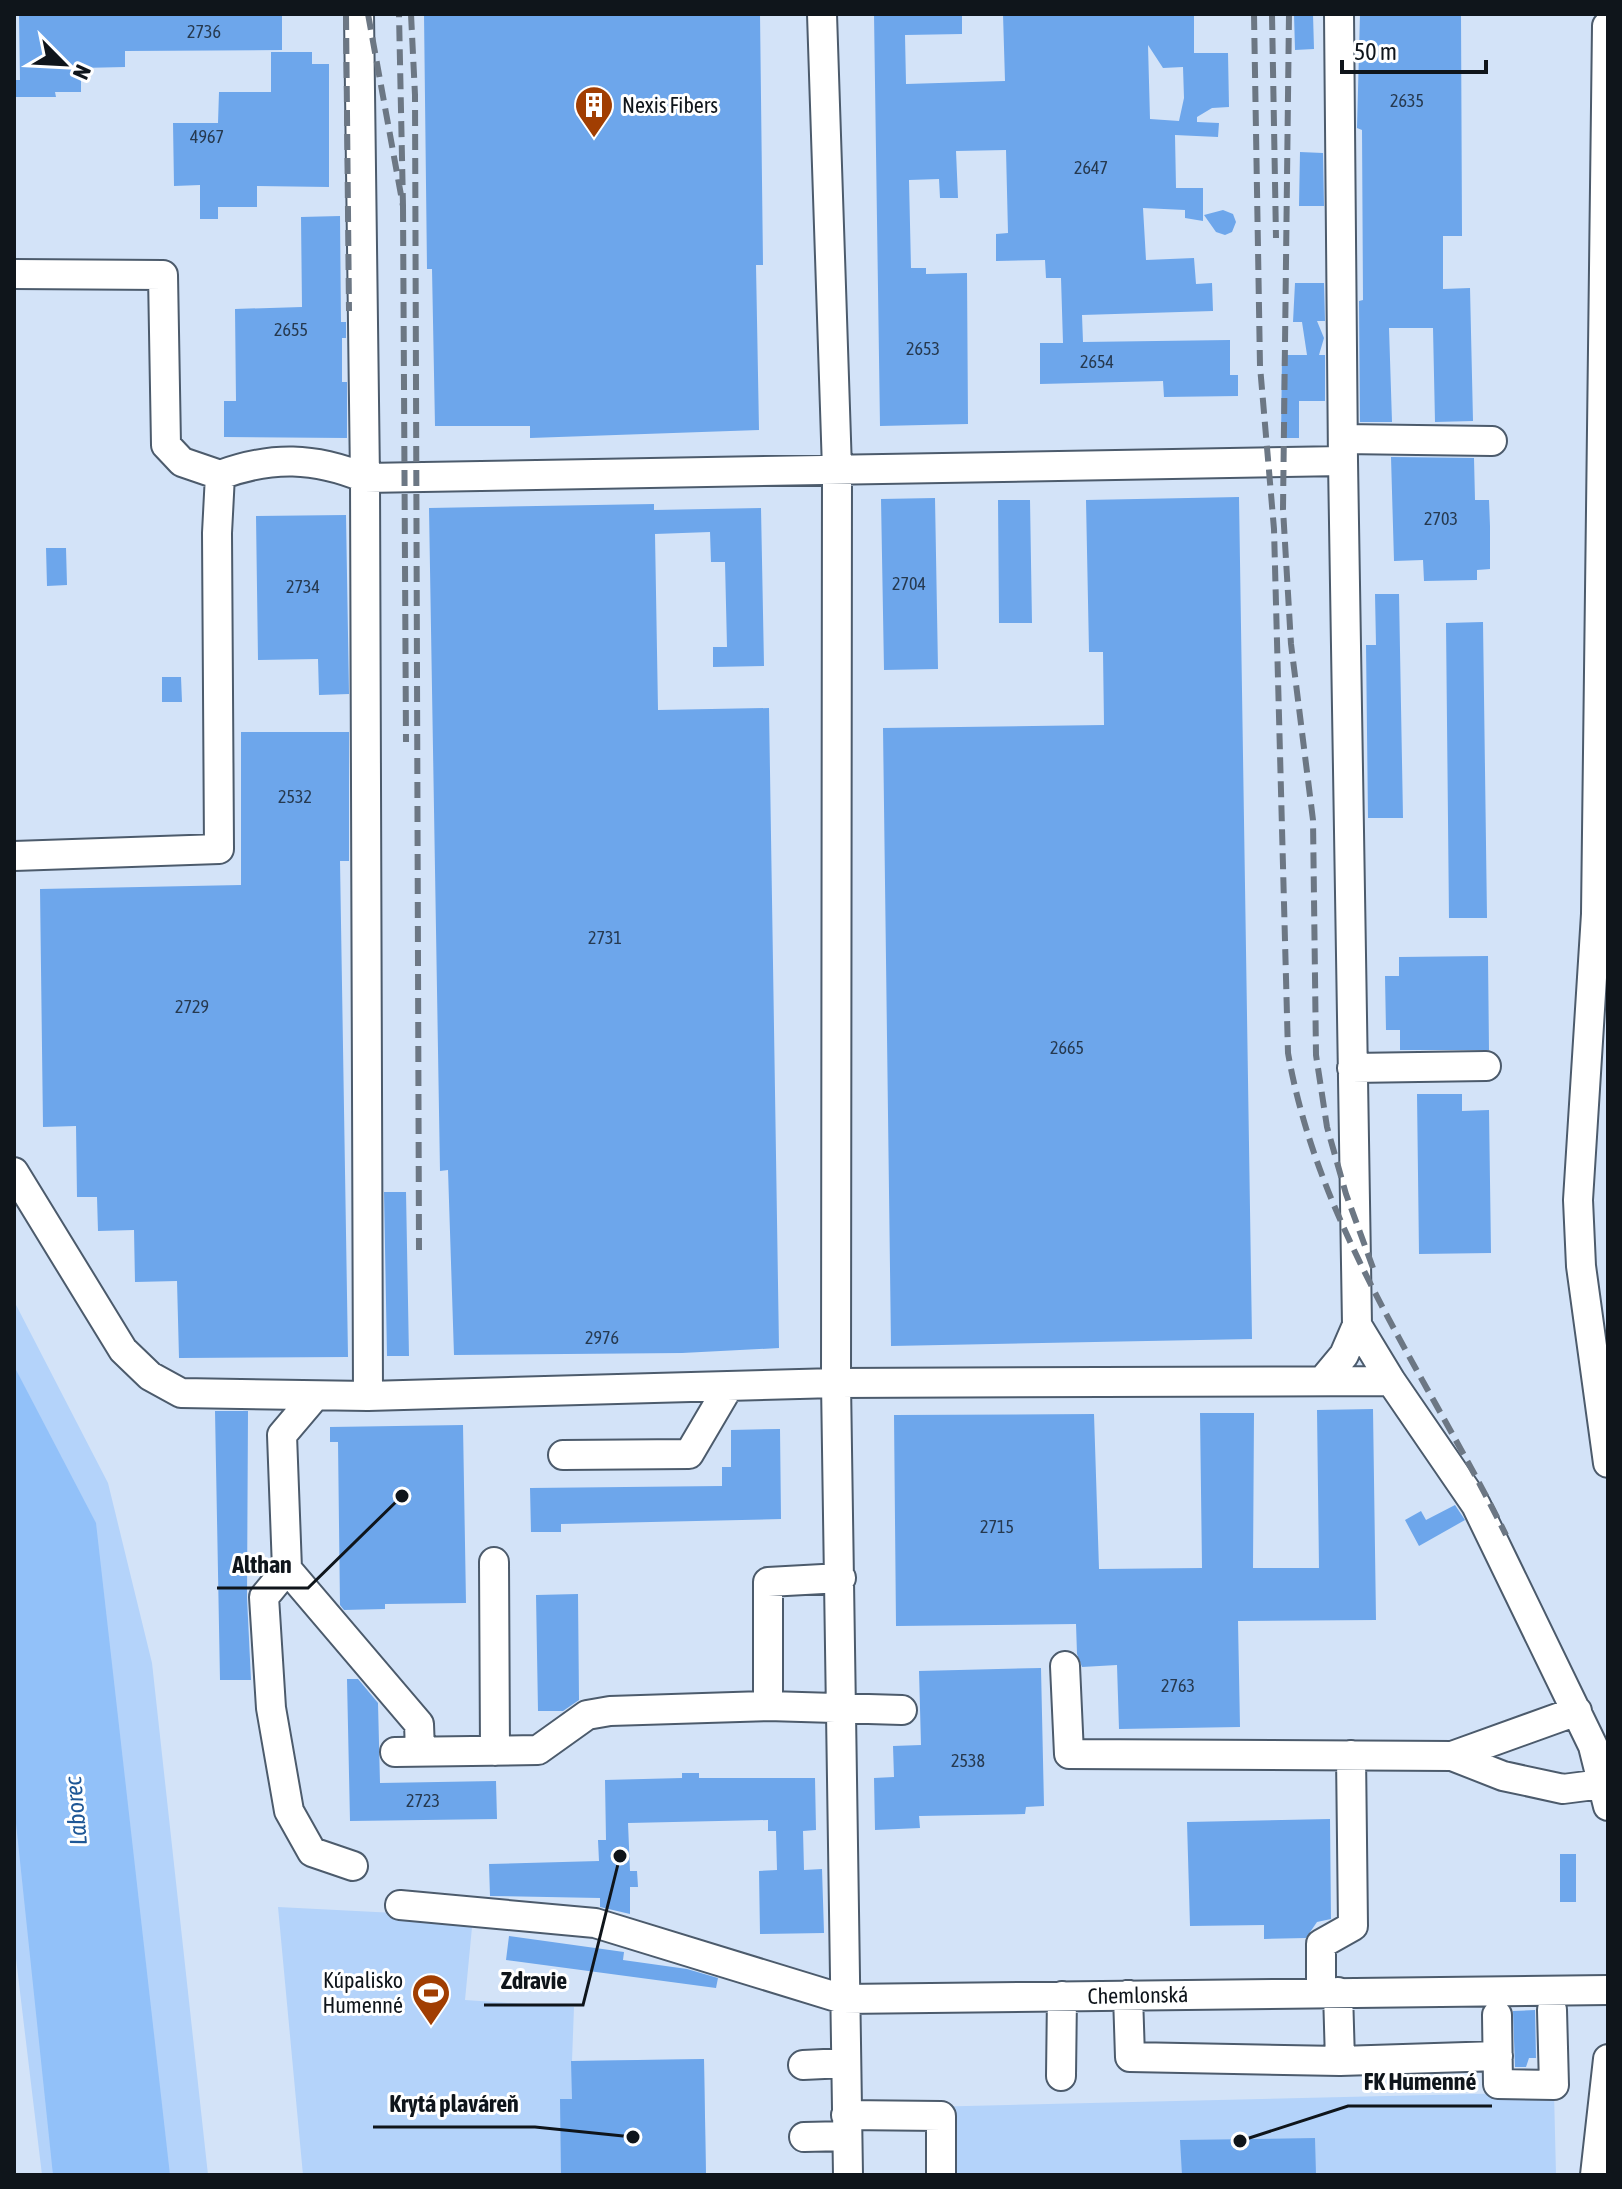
<svg xmlns="http://www.w3.org/2000/svg" width="1622" height="2189" viewBox="0 0 1622 2189" font-family="'Asap Condensed',sans-serif">
	<style>
		.green { fill: #b4d3fa }
		.water { fill: #92c1f9 }
		.building { fill: #6da6eb; fill-rule: evenodd }
		.lines { fill: none; stroke-linecap: round; stroke-linejoin: round }
		.minor-casing { stroke: #4c5b6c; stroke-width: 32 }
		.minor { stroke: #fff; stroke-width: 28 }
		.rail { stroke: #6c7784; stroke-width: 6; stroke-dasharray: 16 8; stroke-linecap: butt }
		.labels { text-anchor: middle; stroke-width: 6; stroke-linejoin: round; paint-order: stroke }
		.number-label { font-size: 18px; fill: #26394f }
		.poi-label { font-size: 22px; fill: #0f151b; stroke: #fff; text-anchor: start }
		.street-label { font-size: 22px; fill: #0f151b; stroke: #fff }
		.water-label { font-size: 24px; font-style: italic; fill: #1e5796; stroke: #fff }
		.leader { fill: none; stroke: #0f151b; stroke-width: 3 }
		.callout-dot { fill: #0f151b; stroke: #fff; stroke-width: 3 }
		.callout-label { font-size: 24px; text-anchor: middle; font-weight: bold; fill: #0f151b; stroke: #fff; stroke-width: 6; stroke-linejoin: round; paint-order: stroke }
	</style>
	<rect width="100%" height="100%" fill="#d3e3f8"/>
	<path class="green" d="M 14,1301 L 108,1483 L 152,1663 L 208,2175 L 42,2175 L 14,1942 Z
		M 278,1907 L 473,1917 L 465,2000 L 574,2007 L 572,2061 L 704,2059 L 706,2175 L 303,2175 Z
		M 1554,2092 L 1556,2175 L 926,2175 L 925,2107 Z"/>
	<path class="water" d="M 14,1366 L 96,1523 L 170,2175 L 53,2175 L 14,1804 Z"/>
	<path class="building" d="M 19,14 L 282,14 L 282,50 L 125,51 L 125,67 L 81,68 L 81,92 L 55,92 L 56,97 L 14,97 L 14,80 L 20,80 Z
		M 424,14 L 760,14 L 763,265 L 756,265 L 759,430 L 530,438 L 530,426 L 435,426 L 432,269 L 427,269 Z
		M 874,14 L 962,14 L 962,34 L 905,35 L 906,84 L 1005,81 L 1003,14 L 1194,14 L 1194,53 L 1228,53 L 1229,107 L 1212,108 L 1197,117 L 1197,122 L 1219,123 L 1218,137 L 1175,135 L 1176,188 L 1203,188 L 1203,221 L 1185,218 L 1185,210 L 1143,208 L 1146,260 L 1194,258 L 1196,284 L 1212,283 L 1213,311 L 1082,315 L 1083,342 L 1230,340 L 1230,375 L 1238,375 L 1238,396 L 1164,397 L 1163,381 L 1040,384 L 1040,343 L 1063,343 L 1061,278 L 1046,278 L 1045,260 L 996,261 L 996,234 L 1008,233 L 1006,150 L 956,151 L 958,198 L 940,198 L 939,179 L 909,180 L 911,268 L 926,268 L 926,274 L 967,273 L 968,424 L 880,426 ZM 1148,45 L 1163,68 L 1183,67 L 1184,98 L 1179,121 L 1150,119 Z
		M 1294,14 L 1313,14 L 1314,49 L 1295,50 Z
		M 1360,14 L 1461,14 L 1462,236 L 1443,236 L 1443,289 L 1470,288 L 1473,421 L 1435,422 L 1433,328 L 1389,328 L 1392,422 L 1360,422 L 1359,301 L 1363,300 L 1362,130 L 1357,128 Z
		M 271,52 L 312,52 L 312,64 L 329,64 L 329,187 L 257,186 L 257,207 L 218,207 L 218,219 L 200,219 L 200,185 L 174,186 L 173,123 L 218,123 L 219,92 L 271,92 Z
		M 1300,152 L 1323,153 L 1324,206 L 1299,206 Z
		M 1223,210 L 1233,214 L 1236,222 L 1232,232 L 1225,235 L 1216,232 L 1204,215 Z
		M 340,216 L 341,322 L 346,322 L 346,338 L 342,338 L 342,382 L 347,382 L 347,438 L 224,437 L 224,401 L 236,401 L 235,309 L 302,307 L 301,217 Z
		M 1295,283 L 1324,283 L 1325,321 L 1317,321 L 1324,338 L 1319,355 L 1325,355 L 1325,401 L 1299,401 L 1299,438 L 1281,438 L 1282,355 L 1307,355 L 1302,322 L 1293,322 Z
		M 1391,457 L 1474,458 L 1475,500 L 1489,500 L 1490,526 L 1490,569 L 1477,570 L 1477,580 L 1424,581 L 1423,560 L 1394,561 Z
		M 1239,497 L 1252,1339 L 891,1346 L 883,728 L 1104,725 L 1103,652 L 1089,652 L 1086,500 Z
		M 935,498 L 938,669 L 884,670 L 881,499 Z
		M 998,500 L 1030,500 L 1032,623 L 999,623 Z
		M 654,504 L 654,510 L 761,508 L 764,666 L 713,667 L 713,647 L 727,647 L 725,562 L 711,562 L 710,532 L 655,534 L 658,710 L 769,708 L 779,1348 L 682,1353 L 454,1355 L 448,1170 L 440,1171 L 429,508 Z
		M 346,515 L 349,694 L 319,695 L 318,659 L 258,660 L 256,516 Z
		M 46,548 L 66,548 L 67,585 L 47,586 Z
		M 1375,594 L 1399,594 L 1403,818 L 1368,818 L 1366,645 L 1376,645 Z
		M 1483,622 L 1487,918 L 1449,918 L 1446,623 Z
		M 162,677 L 181,677 L 182,702 L 162,702 Z
		M 241,732 L 349,732 L 349,861 L 340,861 L 348,1357 L 179,1358 L 177,1281 L 135,1282 L 134,1230 L 98,1231 L 97,1197 L 77,1197 L 76,1126 L 43,1127 L 40,889 L 241,885 Z
		M 1488,956 L 1489,1050 L 1400,1050 L 1400,1030 L 1386,1030 L 1385,976 L 1399,976 L 1399,957 Z
		M 1417,1094 L 1462,1094 L 1462,1111 L 1489,1110 L 1491,1253 L 1419,1254 Z
		M 384,1192 L 406,1192 L 409,1356 L 387,1356 Z
		M 1373,1409 L 1376,1620 L 1238,1621 L 1240,1727 L 1119,1729 L 1117,1665 L 1082,1667 L 1077,1654 L 1076,1624 L 896,1626 L 894,1415 L 1094,1414 L 1099,1569 L 1202,1568 L 1200,1413 L 1254,1413 L 1253,1568 L 1319,1568 L 1317,1410 Z
		M 215,1411 L 248,1411 L 247,1598 L 251,1680 L 220,1680 Z
		M 463,1425 L 466,1603 L 385,1604 L 385,1609 L 344,1610 L 340,1605 L 338,1442 L 330,1442 L 330,1427 Z
		M 780,1429 L 781,1519 L 561,1524 L 561,1532 L 531,1532 L 530,1488 L 722,1486 L 722,1467 L 731,1467 L 731,1430 Z
		M 1455,1505 L 1465,1520 L 1419,1546 L 1405,1520 L 1421,1511 L 1426,1520 Z
		M 578,1594 L 579,1700 L 563,1711 L 538,1711 L 536,1595 Z
		M 1041,1668 L 1044,1806 L 1026,1807 L 1025,1814 L 919,1816 L 920,1828 L 875,1830 L 874,1778 L 894,1777 L 893,1746 L 921,1745 L 919,1671 Z
		M 347,1679 L 358,1679 L 378,1703 L 380,1783 L 496,1781 L 497,1819 L 350,1821 Z
		M 682,1773 L 699,1773 L 699,1778 L 815,1778 L 816,1830 L 803,1831 L 804,1870 L 822,1869 L 824,1933 L 760,1934 L 759,1871 L 777,1870 L 776,1831 L 768,1831 L 768,1820 L 628,1823 L 630,1871 L 637,1871 L 638,1887 L 630,1887 L 630,1914 L 600,1907 L 600,1898 L 490,1896 L 489,1864 L 599,1861 L 598,1840 L 606,1840 L 605,1780 L 682,1778 Z
		M 1330,1819 L 1331,1919 L 1317,1922 L 1306,1938 L 1264,1939 L 1264,1925 L 1190,1926 L 1187,1822 Z
		M 1560,1854 L 1576,1854 L 1576,1902 L 1560,1902 Z
		M 509,1936 L 624,1952 L 623,1960 L 687,1969 L 718,1978 L 716,1988 L 506,1960 Z
		M 1535,2010 L 1536,2058 L 1529,2058 L 1526,2067 L 1515,2067 L 1513,2011 Z
		M 704,2059 L 706,2175 L 561,2175 L 560,2099 L 572,2099 L 571,2061 Z
		M 1315,2138 L 1316,2175 L 1182,2175 L 1180,2140 Z"/>
	<g class="lines">
		<g class="minor-casing">
			<path id="minor" d="M 359,14 L 365,478 L 368,1396
				M 822,14 L 837,469 L 836,1383 L 848,2175
				M 1339,14 L 1343,461
				M 1607,26 L 1596,914 L 1578,1200 L 1581,1266 L 1608,1463
				M 14,274 L 163,275 L 166,445 L 182,462 L 220,475
				M 1343,439 L 1492,441
				M 14,856 L 219,849 L 217,533 L 220,475 C 272,456 314,457 365,478 L 1343,461 L 1357,1325 L 1391,1381 L 1476,1505 L 1593,1746 L 1608,1806
				M 1352,1068 L 1486,1066
				M 14,1172 L 123,1350 L 150,1376 L 181,1393 L 368,1396 L 836,1383 L 1391,1381
				M 1324,1379 L 1344,1355 L 1357,1325
				M 315,1396 L 282,1435 L 287,1569 L 419,1724 L 420,1751
				M 563,1455 L 689,1454 L 729,1386
				M 494,1562 L 495,1751
				M 287,1569 L 264,1597 L 271,1708 L 289,1811 L 312,1852 L 353,1866
				M 1065,1666 L 1069,1754 L 1452,1756 L 1577,1711
				M 768,1706 L 768,1582 L 841,1578
				M 395,1752 L 538,1750 L 587,1715 L 610,1711 L 768,1706 L 902,1710
				M 1452,1756 L 1503,1776 L 1563,1789 L 1602,1784
				M 400,1905 L 595,1923 L 843,1999 L 1608,1990
				M 1338,1992 L 1340,2061 L 1498,2056
				M 1321,1993 L 1321,1944 L 1353,1926 L 1351,1755
				M 1128,1995 L 1130,2057 L 1340,2061
				M 1497,2015 L 1498,2084 L 1554,2085 L 1552,2010
				M 803,2065 L 845,2063
				M 1061,2076 L 1062,1996
				M 846,2115 L 941,2116 L 941,2175
				M 804,2137 L 847,2136
				M 1595,2175 L 1608,2059"/>
		</g>
		<use href="#minor" class="minor"/>
		<path class="rail" d="M 346,14 L 349,311
			M 368,14 L 403,206 L 399,14
			M 411,14 L 415,95 L 419,1250
			M 1254,14 L 1260,366 L 1274,529 L 1288,1053 C 1319,1230 1428,1377 1506,1535
			M 1272,14 L 1276,238
			M 1289,14 L 1283,509 L 1291,644 L 1313,820 L 1316,1055 L 1327,1127 L 1346,1194 L 1373,1268
			M 403,206 L 406,742"/>
	</g>
	<defs>
		<g id="building-pin" transform="scale(2)"><path d="M0 17L-7.5 6A9.5 9.5 0 1 1 7.5 6Z" fill="#a13e02" stroke="#fff"/><path d="M-4-6H4V6H1V3H-1V6H-4ZM-2.5-4.3h1.7v1.8h-1.7ZM.8-4.3h1.7v1.8H.8ZM-2.5-1h1.7V.8h-1.7ZM.8-1h1.7V.8H.8Z" fill="#fff"/></g>
		<g id="stadium-pin" transform="scale(2)"><path d="M0 17L-7.5 6A9.5 9.5 0 1 1 7.5 6Z" fill="#a13e02" stroke="#fff"/><path d="M0-5a6.5 5 0 1 0 0 10a6.5 5 0 1 0 0-10ZM-3.5-1.8h7v3.6h-7Z" fill="#fff"/></g>
	</defs>
	<g fill-rule="evenodd">
		<use href="#building-pin" x="594" y="105"/>
		<use href="#stadium-pin" x="431" y="1993"/>
	</g>
	<g class="labels">
		<g class="number-label">
			<text x="204" y="38">2736</text>
			<text x="1407" y="107">2635</text>
			<text x="207" y="143">4967</text>
			<text x="1091" y="174">2647</text>
			<text x="291" y="336">2655</text>
			<text x="923" y="355">2653</text>
			<text x="1097" y="368">2654</text>
			<text x="1441" y="525">2703</text>
			<text x="909" y="590">2704</text>
			<text x="303" y="593">2734</text>
			<text x="295" y="803">2532</text>
			<text x="605" y="944">2731</text>
			<text x="192" y="1013">2729</text>
			<text x="1067" y="1054">2665</text>
			<text x="602" y="1344">2976</text>
			<text x="997" y="1533">2715</text>
			<text x="1178" y="1692">2763</text>
			<text x="968" y="1767">2538</text>
			<text x="423" y="1807">2723</text>
		</g>
		<g class="poi-label">
			<text x="622" y="113">Nexis Fibers</text>
			<text x="403" y="1988" text-anchor="end">Kúpalisko<tspan x="403" dy="25">Humenné</tspan></text>
		</g>
		<g class="street-label">
			<text transform="translate(1138 1995) rotate(-1)" y="8">Chemlonská</text>
		</g>
		<g class="water-label">
			<text transform="translate(76 1811) rotate(-95)" y="8">Laborec</text>
		</g>
	</g>
	<path class="leader" d="M402 1496L308 1588H217M620 1856L583 2005H484M1240 2141L1348 2106H1492M633 2137L535 2127H373"/>
	<g class="callout-dot">
		<circle cx="402" cy="1496" r="8"/>
		<circle cx="620" cy="1856" r="8"/>
		<circle cx="1240" cy="2141" r="8"/>
		<circle cx="633" cy="2137" r="8"/>
	</g>
	<g class="callout-label">
		<text x="262" y="1573">Althan</text>
		<text x="534" y="1989">Zdravie</text>
		<text x="1420" y="2090">FK Humenné</text>
		<text x="454" y="2112">Krytá plaváreň</text>
	</g>
	<rect width="1622" height="2189" fill="none" stroke="#0f151b" stroke-width="32"/>
	<g transform="translate(64 64) rotate(114)" stroke="#ffffff" stroke-width="6" paint-order="stroke">
	<path d="M0-6L14 30L0 20L-14 30Z" fill="#0f151b"/>
	<text y="-12" font-size="22" font-weight="bold" text-anchor="middle" fill="#0f151b">N</text>
	</g>
	<path d="M1342 60v12h144v-12" fill="none" stroke="#0f151b" stroke-width="4"/>
	<text x="1354" y="60" font-size="24" fill="#0f151b" stroke="#ffffff" stroke-width="6" paint-order="stroke">50 m</text>
</svg>
